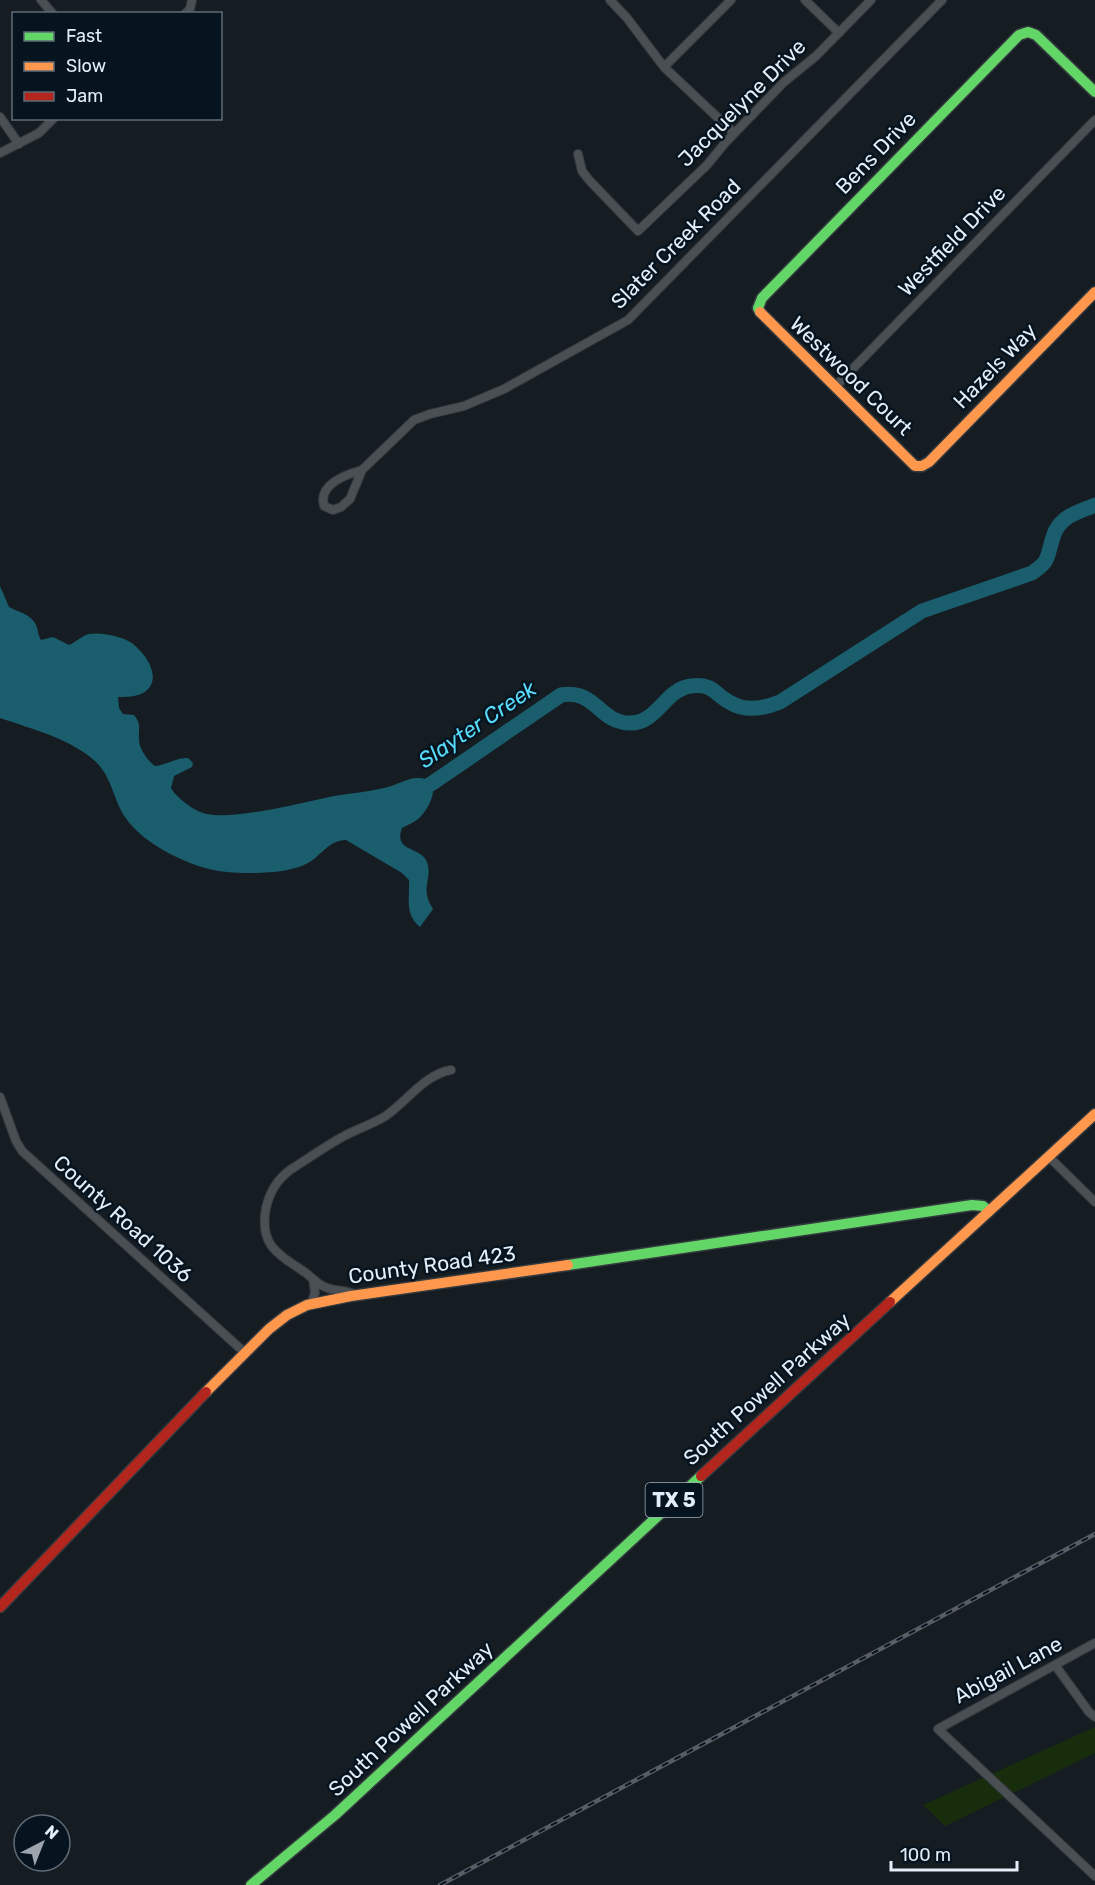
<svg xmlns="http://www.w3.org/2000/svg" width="1095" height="1885" viewBox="0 0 1095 1885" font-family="Rubik,sans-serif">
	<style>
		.green { fill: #182d0b }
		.water { fill: #1a5d6d }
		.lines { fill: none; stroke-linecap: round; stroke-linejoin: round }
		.river { stroke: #1a5d6d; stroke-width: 15 }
		.street-casing { stroke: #34393e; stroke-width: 10 }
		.fast-casing { stroke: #34393e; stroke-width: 13 }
		.slow-casing { stroke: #34393e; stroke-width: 13 }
		.jam-casing { stroke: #34393e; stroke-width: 13 }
		.street { stroke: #4a4f54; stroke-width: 8 }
		.fast { stroke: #63d668; stroke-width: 10 }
		.slow { stroke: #ff974d; stroke-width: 10 }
		.jam { stroke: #b3261e; stroke-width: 10 }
		.rail-casing { stroke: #585e64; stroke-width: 4.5 }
		.rail { stroke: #061420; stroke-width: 2; stroke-dasharray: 7; stroke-linecap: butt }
		.labels { text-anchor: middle; stroke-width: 5; stroke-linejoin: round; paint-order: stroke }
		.shield { fill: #061420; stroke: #a1adb6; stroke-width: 1.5 }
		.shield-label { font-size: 20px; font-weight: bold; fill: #e4eef7 }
		.street-label { font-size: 21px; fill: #e4eef7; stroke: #061420 }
		.water-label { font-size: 22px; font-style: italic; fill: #58dbfb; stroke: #061420 }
	</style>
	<rect width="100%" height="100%" fill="#151d23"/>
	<path class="green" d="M 1095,1727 L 1095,1753 L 945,1826 L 923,1805 Z"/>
	<path class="water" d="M 0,586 L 9,607 C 18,612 31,614 36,625 C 38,630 38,635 41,640 L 53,637 L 69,645 C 76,642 83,635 89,634 C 101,632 120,636 130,642 C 146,652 166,682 141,694 C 133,697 126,697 118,697 L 119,708 L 123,714 L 134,715 C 142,725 138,729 139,740 C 139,749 148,761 155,766 C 167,765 177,757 188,758 L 193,763 L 192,767 L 174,776 L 171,788 C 176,797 193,810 203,813 C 230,822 304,802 334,796 C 351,793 368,792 384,788 C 395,786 409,777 419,778 C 445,779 429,810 418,819 C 413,823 407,825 402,828 C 393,853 421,846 427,862 C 433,880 419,887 433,909 L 420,927 C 404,914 410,898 409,880 L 402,873 L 346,840 C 329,840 322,855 308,863 C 289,874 249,874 227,872 C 195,870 143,845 125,817 C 113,799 112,777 95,761 C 69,738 32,729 0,718 Z"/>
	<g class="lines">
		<path class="river" d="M 412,793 L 431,784 L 561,695 C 596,689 599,723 630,723 C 658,723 665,689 691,686 C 713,683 715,695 731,703 C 746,712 765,708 780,702 L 922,611 L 1032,573 C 1037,569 1043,566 1046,560 C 1053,545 1050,529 1068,517 C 1076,512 1086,509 1095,505"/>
		<g class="street-casing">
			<path id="street" d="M 41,0 L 53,14
				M 610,0 L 627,18 L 664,67 L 734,133
				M 805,0 L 839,33
				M 185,14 L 190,9 L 192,0
				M 664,67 L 731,0
				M 0,117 L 19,144
				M 0,153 L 39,133 L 54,118
				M 578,154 L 582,171 L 589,180 L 638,231 L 707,165 L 725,143 L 784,82 L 816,56 L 871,0
				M 835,387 L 1095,120
				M 362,470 C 344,475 318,485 324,506 L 333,510 L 341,507 L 350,499 L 362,470 L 414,420 L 430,414 L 464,406 L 504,389 L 628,320 L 942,0
				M 0,1097 L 16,1141 L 22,1151 L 244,1352
				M 1048,1156 L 1095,1202
				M 356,1295 C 345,1289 335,1292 325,1287 C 318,1284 312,1278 306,1273 C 278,1254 259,1246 266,1208 C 270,1191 277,1180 290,1170 C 309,1158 327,1145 346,1135 C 358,1129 372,1124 384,1117 C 407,1102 423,1075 451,1070
				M 311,1304 L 315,1293 L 313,1279
				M 1095,1643 L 938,1729 L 1095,1876
				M 1055,1665 L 1089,1712 L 1095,1717"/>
		</g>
		<g class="fast-casing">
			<path id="fast" d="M 760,312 L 758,308 L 762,298 L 1019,35 L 1028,32 L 1036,35 L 1095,92
				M 568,1265 L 972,1205 L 983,1206 L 989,1211
				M 251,1885 L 335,1815 L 701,1476"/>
		</g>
		<g class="slow-casing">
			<path id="slow" d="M 760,312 L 915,466 L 922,466 L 929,462 L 1095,292
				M 890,1302 L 1095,1114
				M 206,1392 L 269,1329 L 287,1315 L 307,1305 L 351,1296 L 568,1265"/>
		</g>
		<g class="jam-casing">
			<path id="jam" d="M 701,1476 L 890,1302
				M 0,1607 L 206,1392"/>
		</g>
		<use href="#street" class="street"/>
		<use href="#fast" class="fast"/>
		<use href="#slow" class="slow"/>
		<use href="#jam" class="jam"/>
		<g class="rail-casing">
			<path id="rail" d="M 440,1885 L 1095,1534"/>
		</g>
		<use href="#rail" class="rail"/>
	</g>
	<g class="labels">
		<rect class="shield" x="645.5" y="1483" width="57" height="34" rx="4.5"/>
		<g class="shield-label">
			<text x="674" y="1507">TX 5</text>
		</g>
		<g class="street-label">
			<text transform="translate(742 103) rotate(-45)" y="7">Jacquelyne Drive</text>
			<text transform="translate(876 153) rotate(-46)" y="7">Bens Drive</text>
			<text transform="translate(952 241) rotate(-46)" y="7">Westfield Drive</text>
			<text transform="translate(676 244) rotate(-45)" y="7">Slater Creek Road</text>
			<text transform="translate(995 366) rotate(-46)" y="7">Hazels Way</text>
			<text transform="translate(851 376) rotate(44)" y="7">Westwood Court</text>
			<text transform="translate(123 1219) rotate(42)" y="7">County Road 1036</text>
			<text transform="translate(432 1265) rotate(-8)" y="7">County Road 423</text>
			<text transform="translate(767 1389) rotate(-42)" y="7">South Powell Parkway</text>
			<text transform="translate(1008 1670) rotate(-28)" y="7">Abigail Lane</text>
			<text transform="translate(411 1719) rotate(-43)" y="7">South Powell Parkway</text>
		</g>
		<g class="water-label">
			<text transform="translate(477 724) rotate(-34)" y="8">Slayter Creek</text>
		</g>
	</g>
	<rect x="12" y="12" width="210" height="108" fill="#061420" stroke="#5f6b76" stroke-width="1.5"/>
	<rect x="24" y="32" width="30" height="9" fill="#63d668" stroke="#5f6b76" stroke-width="1.5"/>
	<text x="66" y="42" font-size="18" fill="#e4eef7">Fast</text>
	<rect x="24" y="62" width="30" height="9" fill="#ff974d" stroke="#5f6b76" stroke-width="1.5"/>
	<text x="66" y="72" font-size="18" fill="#e4eef7">Slow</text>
	<rect x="24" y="92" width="30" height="9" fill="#b3261e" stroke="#5f6b76" stroke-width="1.5"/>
	<text x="66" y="102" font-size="18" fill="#e4eef7">Jam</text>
	<g transform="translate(42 1843) rotate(42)"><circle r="28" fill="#061420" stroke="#5f6b76" stroke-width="1.5"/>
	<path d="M0-4.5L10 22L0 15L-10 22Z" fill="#9ca5ad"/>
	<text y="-9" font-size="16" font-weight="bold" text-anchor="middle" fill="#e4eef7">N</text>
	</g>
	<path d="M891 1861v9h126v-9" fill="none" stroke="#e4eef7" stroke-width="3"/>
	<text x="900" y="1861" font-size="18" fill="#e4eef7" stroke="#061420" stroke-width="4.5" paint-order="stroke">100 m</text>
</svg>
